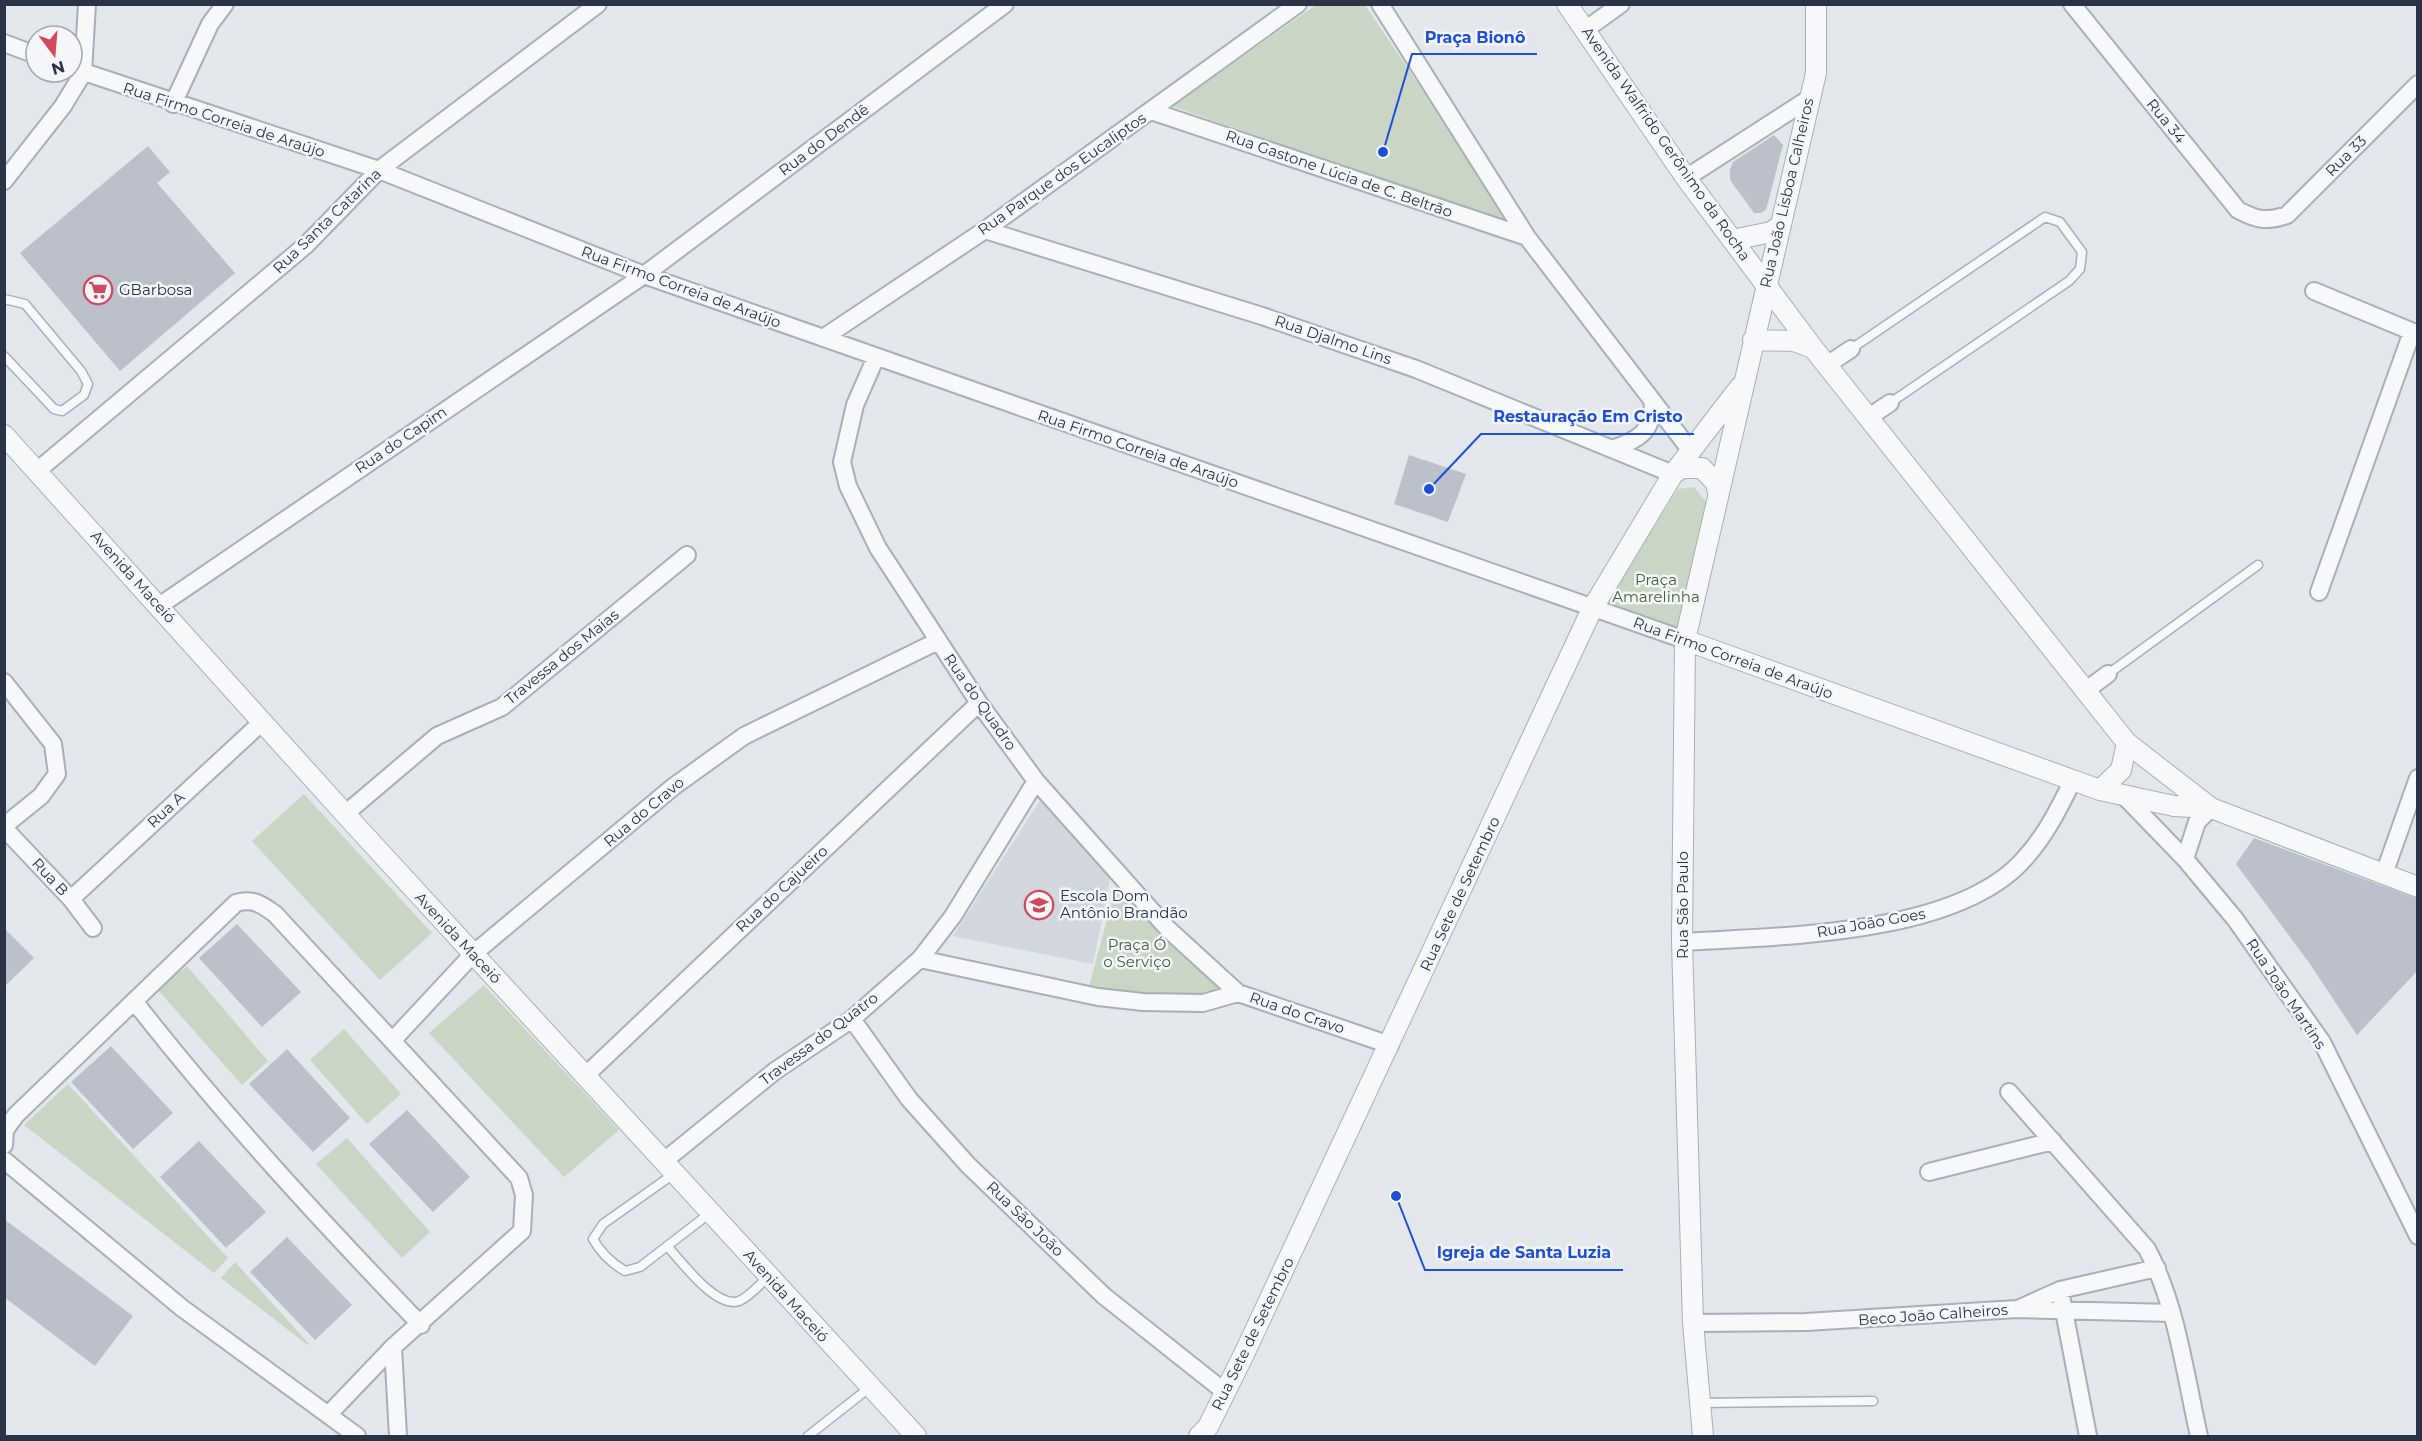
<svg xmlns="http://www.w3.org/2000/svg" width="2422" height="1441" viewBox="0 0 2422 1441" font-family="Montserrat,sans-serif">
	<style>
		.built { fill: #d2d6de }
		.green { fill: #c9d6c5 }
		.building { fill: #bbc0ca }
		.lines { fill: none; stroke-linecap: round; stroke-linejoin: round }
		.service-casing { stroke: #a9aeb7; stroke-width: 11 }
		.minor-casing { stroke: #a9aeb7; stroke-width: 20 }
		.tertiary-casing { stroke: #a9aeb7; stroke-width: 22 }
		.service { stroke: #f7f8fa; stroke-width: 8 }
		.minor { stroke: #f7f8fa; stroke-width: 16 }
		.tertiary { stroke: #f7f8fa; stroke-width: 20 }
		.labels { text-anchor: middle; stroke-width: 5; stroke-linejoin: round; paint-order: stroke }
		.street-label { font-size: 15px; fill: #2b3445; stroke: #f4f6f9 }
		.poi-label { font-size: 15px; fill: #2b3445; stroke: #f4f6f9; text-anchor: start }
		.park-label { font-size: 15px; fill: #3f6138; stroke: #f4f6f9 }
		.leader { fill: none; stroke: #1d4ed8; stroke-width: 2 }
		.callout-dot { fill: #1d4ed8; stroke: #f4f6f9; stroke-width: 2 }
		.callout-label { font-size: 16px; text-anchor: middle; font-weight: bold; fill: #1d4ed8; stroke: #f4f6f9; stroke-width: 5; stroke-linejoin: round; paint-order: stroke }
	</style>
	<rect width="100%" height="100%" fill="#e4e7ec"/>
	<path class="built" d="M 1041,799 L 1111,874 L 1093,964 L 953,936 Z"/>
	<path class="green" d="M 1316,5 L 1365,5 L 1516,228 L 1172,106 Z
		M 1694,487 L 1710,507 L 1680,633 L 1604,606 L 1678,489 Z
		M 304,794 L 432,933 L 380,980 L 252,841 Z
		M 1117,882 L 1228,990 L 1198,999 L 1089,987 Z
		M 187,966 L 268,1061 L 242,1085 L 157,989 Z
		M 484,985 L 619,1130 L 564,1177 L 429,1033 Z
		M 344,1029 L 401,1094 L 367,1124 L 310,1060 Z
		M 68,1084 L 228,1258 L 214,1273 L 24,1125 Z
		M 347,1138 L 430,1232 L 402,1258 L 316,1164 Z
		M 235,1262 L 310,1345 L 305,1343 L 221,1278 Z"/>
	<path class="building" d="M 1774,135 L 1783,145 L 1766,210 L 1761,213 L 1754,213 L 1730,180 L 1730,170 L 1733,162 Z
		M 148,146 L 170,172 L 157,183 L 235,273 L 120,371 L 20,253 Z
		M 1409,455 L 1466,474 L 1448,522 L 1394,504 Z
		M 2254,838 L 2418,899 L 2418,970 L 2357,1035 L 2310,964 L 2236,864 Z
		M 237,924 L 301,992 L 262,1027 L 199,958 Z
		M 4,928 L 34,958 L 4,987 Z
		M 111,1046 L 173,1113 L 133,1149 L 71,1082 Z
		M 287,1049 L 350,1118 L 313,1152 L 249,1084 Z
		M 407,1110 L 470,1177 L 433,1212 L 369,1144 Z
		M 199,1141 L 266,1212 L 226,1248 L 160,1177 Z
		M 4,1219 L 133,1316 L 95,1366 L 4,1297 Z
		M 287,1237 L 352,1305 L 315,1340 L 250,1272 Z"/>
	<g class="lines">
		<g class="service-casing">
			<path id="service" d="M 4,299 L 25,304 L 81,371 L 88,384 L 84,395 L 62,411 L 54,409 L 4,356
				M 1851,349 L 2045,217 L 2060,222 L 2082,252 L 2080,269 L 2069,281 L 1890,403
				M 2108,674 L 2258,565
				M 675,1173 L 603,1224 L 593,1239 C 601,1253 611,1263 625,1271 L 640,1267 L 710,1213
				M 667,1246 C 682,1262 716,1309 739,1301 C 749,1297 760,1284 768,1277
				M 1700,1403 L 1873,1401
				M 808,1436 L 869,1388"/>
		</g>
		<g class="minor-casing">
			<path id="minor" d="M 1380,4 L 1527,237 L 1691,451
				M 2072,4 L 2238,210 C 2257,220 2267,222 2287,215 L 2418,84
				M 1585,30 L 1621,4
				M 4,43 L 36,55
				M 72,68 L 379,170 L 644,275 L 1685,640
				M 173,104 L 210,24 L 225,4
				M 1151,111 L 1527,237
				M 1686,178 L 1810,98
				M 4,181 L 63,106 L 83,73 L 87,4
				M 985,230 L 1262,316 L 1416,369 L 1673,474
				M 2314,291 L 2418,334
				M 823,338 L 985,230 L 1298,4
				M 876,357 L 855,405 L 842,462 L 848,486 L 878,548 L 979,703 L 1036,781 L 1168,929 L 1238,993
				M 1827,365 L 1851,349
				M 1869,417 L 1890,403
				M 1612,449 C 1638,440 1653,432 1653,402
				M 37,471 L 306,245 L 379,170 L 598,4
				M 2319,592 L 2412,332
				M 159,606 L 644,275 L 1005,4
				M 4,682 L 53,744 L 57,774 L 41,796 L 4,826
				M 2085,691 L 2108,674
				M 2123,795 L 2185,859 L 2235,919 L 2322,1042 L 2418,1236
				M 345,814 L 437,736 L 502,707 L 687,555
				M 4,828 L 71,899 L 93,928
				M 2185,859 L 2197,822 L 2211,808
				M 2384,874 L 2418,778
				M 71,899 L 262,722
				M 1682,942 C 1779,936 1958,936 2025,858 C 2046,835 2059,808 2073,780
				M 920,959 L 1098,997 L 1143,1002 L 1203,1003 L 1238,993 L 1390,1045
				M 134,1001 C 223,1115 321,1221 421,1325
				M 852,1019 L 909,1099 L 968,1165 L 1104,1296 L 1225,1392
				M 392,1041 L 473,954 L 673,787 L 744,736 L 938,641
				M 586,1075 L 979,703
				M 2009,1092 L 2147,1249 C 2177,1306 2185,1374 2199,1436
				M 4,1145 L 5,1130 L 16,1115 L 236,903 C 253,898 261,904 275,914 L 519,1178 L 524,1195 L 522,1231 L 393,1347 L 328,1415
				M 4,1160 L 182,1308 L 357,1436
				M 664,1161 L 775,1071 L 852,1019 L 920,959 L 953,916 L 1036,781
				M 1929,1172 L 2053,1141
				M 2060,1290 L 2088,1436
				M 2020,1308 L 2060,1290 L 2157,1268
				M 1693,1323 L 1806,1322 L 2017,1309 L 2172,1313
				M 393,1347 L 398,1436"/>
		</g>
		<g class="tertiary-casing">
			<path id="tertiary" d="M 1567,4 L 1686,178 L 1813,348 L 2127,743 L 2211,808 L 2418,887
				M 1732,240 L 1771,232 L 1780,226
				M 1753,340 L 1794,341 L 1813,348
				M 4,435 L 345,814 L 916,1436
				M 1673,474 L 1682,468 L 1702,468 L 1716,483 L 1718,493
				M 1685,640 L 2100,790 L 2174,806 L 2211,808
				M 2100,790 L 2121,770 L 2127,743
				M 1199,1436 L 1208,1427 L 1244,1354 L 1592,609 L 1673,474 L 1740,387
				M 1703,1436 L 1693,1323 L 1682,942 L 1685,640 L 1816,73 L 1816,4"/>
		</g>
		<use href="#service" class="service"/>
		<use href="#minor" class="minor"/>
		<use href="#tertiary" class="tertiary"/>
	</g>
	<defs>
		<g id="supermarket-ring" transform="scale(1.5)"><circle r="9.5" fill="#f4f6f9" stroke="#d1495b" stroke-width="1.5"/><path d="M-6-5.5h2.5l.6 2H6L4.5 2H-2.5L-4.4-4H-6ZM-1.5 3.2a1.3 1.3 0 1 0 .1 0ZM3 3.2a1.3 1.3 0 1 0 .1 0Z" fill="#d1495b"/></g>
		<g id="school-ring" transform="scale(1.5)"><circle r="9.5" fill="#f4f6f9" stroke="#d1495b" stroke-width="1.5"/><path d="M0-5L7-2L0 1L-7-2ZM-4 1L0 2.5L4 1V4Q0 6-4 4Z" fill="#d1495b"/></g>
	</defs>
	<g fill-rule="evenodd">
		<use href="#supermarket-ring" x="98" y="290"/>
		<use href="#school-ring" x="1039" y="905"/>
	</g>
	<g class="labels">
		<g class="street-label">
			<text transform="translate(224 120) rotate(18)" y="5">Rua Firmo Correia de Araújo</text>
			<text transform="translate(2166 121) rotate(51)" y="5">Rua 34</text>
			<text transform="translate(824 140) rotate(-37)" y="5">Rua do Dendê</text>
			<text transform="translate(1666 144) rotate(55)" y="5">Avenida Walfrido Gerônimo da Rocha</text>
			<text transform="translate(2346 156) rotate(-45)" y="5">Rua 33</text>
			<text transform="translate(1062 174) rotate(-35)" y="5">Rua Parque dos Eucaliptos</text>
			<text transform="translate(1339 174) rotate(19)" y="5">Rua Gastone Lúcia de C. Beltrão</text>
			<text transform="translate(1787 193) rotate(-77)" y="5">Rua João Lisboa Calheiros</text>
			<text transform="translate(327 221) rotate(-44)" y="5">Rua Santa Catarina</text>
			<text transform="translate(681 287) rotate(20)" y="5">Rua Firmo Correia de Araújo</text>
			<text transform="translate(1333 340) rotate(19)" y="5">Rua Djalmo Lins</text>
			<text transform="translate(401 440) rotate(-34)" y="5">Rua do Capim</text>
			<text transform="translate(1138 449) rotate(19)" y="5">Rua Firmo Correia de Araújo</text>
			<text transform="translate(133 577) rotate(48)" y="5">Avenida Maceió</text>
			<text transform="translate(562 657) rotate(-39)" y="5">Travessa dos Maias</text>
			<text transform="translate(1733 658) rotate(20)" y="5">Rua Firmo Correia de Araújo</text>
			<text transform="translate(980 702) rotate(55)" y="5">Rua do Quadro</text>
			<text transform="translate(166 810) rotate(-43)" y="5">Rua A</text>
			<text transform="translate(644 812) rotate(-40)" y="5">Rua do Cravo</text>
			<text transform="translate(50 877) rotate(47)" y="5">Rua B</text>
			<text transform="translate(782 889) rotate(-43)" y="5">Rua do Cajueiro</text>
			<text transform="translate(1460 894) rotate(-65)" y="5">Rua Sete de Setembro</text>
			<text transform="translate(1683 905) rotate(-90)" y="5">Rua São Paulo</text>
			<text transform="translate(1871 923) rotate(-10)" y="5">Rua João Goes</text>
			<text transform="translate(458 938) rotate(47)" y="5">Avenida Maceió</text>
			<text transform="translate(2286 994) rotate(56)" y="5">Rua João Martins</text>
			<text transform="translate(1297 1013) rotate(19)" y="5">Rua do Cravo</text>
			<text transform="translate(819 1039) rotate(-37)" y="5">Travessa do Quatro</text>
			<text transform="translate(1025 1219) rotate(44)" y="5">Rua São João</text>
			<text transform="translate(786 1296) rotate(48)" y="5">Avenida Maceió</text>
			<text transform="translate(1933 1315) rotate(-4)" y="5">Beco João Calheiros</text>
			<text transform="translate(1253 1334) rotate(-64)" y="5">Rua Sete de Setembro</text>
		</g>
		<g class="poi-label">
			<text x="119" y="295">GBarbosa</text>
			<text x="1060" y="901">Escola Dom<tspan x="1060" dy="17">Antônio Brandão</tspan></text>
		</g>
		<g class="park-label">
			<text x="1656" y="585">Praça<tspan x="1656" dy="17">Amarelinha</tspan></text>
			<text x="1137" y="950">Praça Ó<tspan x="1137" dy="17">o Serviço</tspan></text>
		</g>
	</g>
	<path class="leader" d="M1383 152L1412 54H1537M1429 489L1481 434H1694M1396 1196L1425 1270H1623"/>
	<g class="callout-dot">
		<circle cx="1383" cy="152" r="6"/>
		<circle cx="1429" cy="489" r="6"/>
		<circle cx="1396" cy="1196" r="6"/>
	</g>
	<g class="callout-label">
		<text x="1475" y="43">Praça Bionô</text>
		<text x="1588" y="422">Restauração Em Cristo</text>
		<text x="1524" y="1258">Igreja de Santa Luzia</text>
	</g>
	<rect width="2422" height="1441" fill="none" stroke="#2b3445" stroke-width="12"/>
	<g transform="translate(54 54) rotate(164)"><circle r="28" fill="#f4f6f9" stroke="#a4a8b1" stroke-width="1.5"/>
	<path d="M0-4.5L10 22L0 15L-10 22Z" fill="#d1495b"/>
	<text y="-9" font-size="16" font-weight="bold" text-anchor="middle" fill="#2b3445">N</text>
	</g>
</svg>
